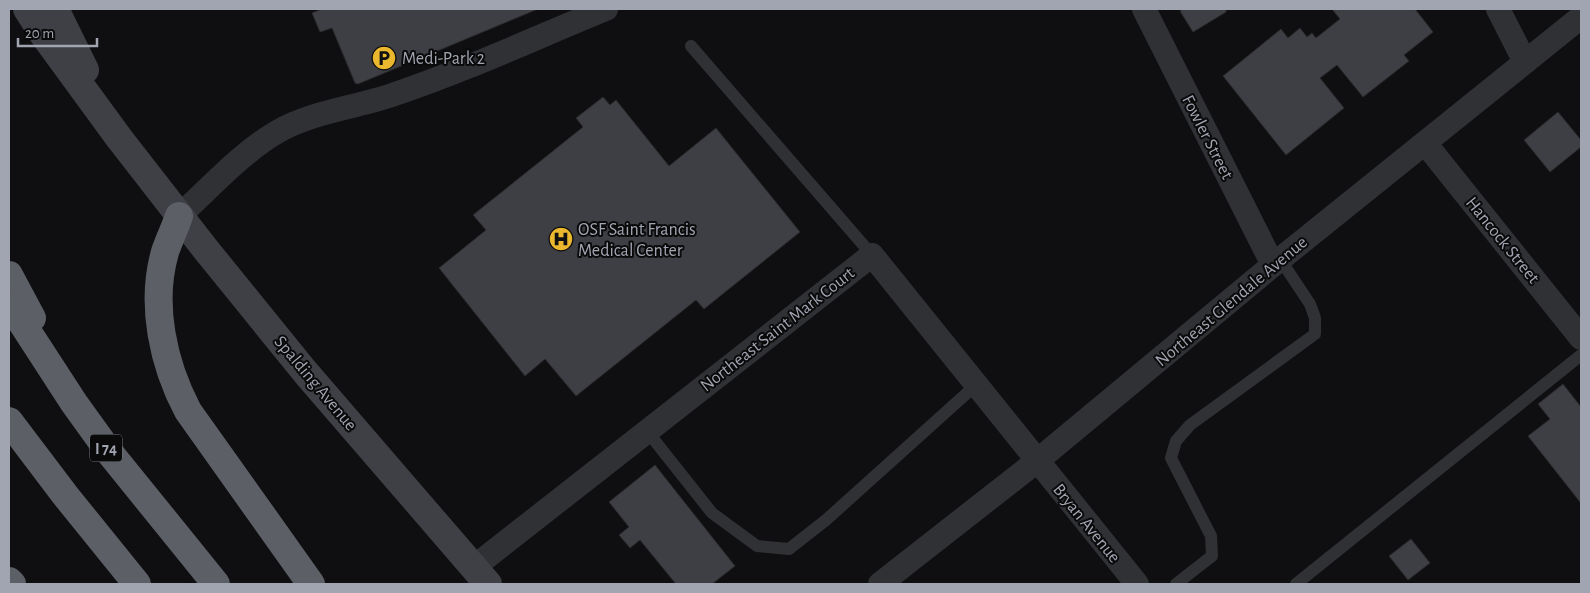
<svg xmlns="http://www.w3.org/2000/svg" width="1590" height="593" font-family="'Alegreya Sans',sans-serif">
  <rect width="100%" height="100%" fill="#0f0f11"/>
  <g fill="#3e3f44" stroke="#2a292c">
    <path d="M322,9H538L358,84L355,83L332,28L320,32L312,13Z"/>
    <path d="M1183,9H1226V12L1193,32L1180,11Z"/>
    <path d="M1332,9H1415L1433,32L1404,55L1409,61L1363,97L1337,65L1320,78L1344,108L1286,155L1223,76L1281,29L1288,38L1300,28L1307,37L1312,33L1316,38L1340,19Z"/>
    <path d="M603,97L610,105L616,100L669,166L716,128L800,232L704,309L696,300L576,396L545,359L525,376L439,268L486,230L473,215L583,127L576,118Z"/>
    <path d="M1558,112L1581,140V147L1550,172L1524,140Z"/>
    <path d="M1563,384L1581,407V501L1580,502L1528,436L1550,419L1538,404Z"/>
    <path d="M655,465L735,566L712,584H676L640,540L630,548L619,535L629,527L609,502Z"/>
    <path d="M1411,539L1430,563L1408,580L1389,556Z"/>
  </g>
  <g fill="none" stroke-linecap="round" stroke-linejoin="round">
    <g stroke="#303135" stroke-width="12">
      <path d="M691,46L872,255"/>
      <path d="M647,431L712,513L757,546L789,549L826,520L976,385"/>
      <path d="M1176,584L1212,556L1211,536L1171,458L1176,441L1190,425L1315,334V318L1310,304L1280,259"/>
      <path d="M1296,584L1581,355"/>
    </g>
    <g stroke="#303135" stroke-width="24">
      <path d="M1144,9L1273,265"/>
      <path d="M1498,9L1525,62"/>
      <path d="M1425,143L1581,338"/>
      <path d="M179,216C210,188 241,153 277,132C311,112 354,108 392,95C464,71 535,38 606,9"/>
      <path d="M474,567L872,255L1137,584"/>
      <path d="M880,584L1037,461L1273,265L1581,17"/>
    </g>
    <g stroke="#3f4045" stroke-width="28">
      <path d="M27,9L43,34L119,138L207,251L306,373L488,584"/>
      <path d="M55,9L85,70"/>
    </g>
    <g stroke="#5d5f66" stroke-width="28">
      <path d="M179,216C175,228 169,240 165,252C150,304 163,364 188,411L311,584"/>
      <path d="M9,275L32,318"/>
      <path d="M9,303L74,403L110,453L216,584"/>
      <path d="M9,421L65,495L137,584"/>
      <path d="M9,581L12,584"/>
    </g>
  </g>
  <defs>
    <g id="parking-disc" transform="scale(1.25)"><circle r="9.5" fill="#eab72e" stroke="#0a0a0b"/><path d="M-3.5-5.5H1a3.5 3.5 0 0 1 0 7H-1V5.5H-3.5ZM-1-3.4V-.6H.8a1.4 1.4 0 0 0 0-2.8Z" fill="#111"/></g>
    <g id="hospital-disc" transform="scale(1.25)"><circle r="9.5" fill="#eab72e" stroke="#0a0a0b"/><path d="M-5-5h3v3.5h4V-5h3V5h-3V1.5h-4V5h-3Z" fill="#111"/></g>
  </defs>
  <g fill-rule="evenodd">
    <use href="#parking-disc" x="384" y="58"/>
    <use href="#hospital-disc" x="561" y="239"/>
  </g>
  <g text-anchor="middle" stroke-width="4" stroke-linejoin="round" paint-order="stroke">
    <rect fill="#0a0a0b" stroke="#74767f" stroke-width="1" x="90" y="434.5" width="32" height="27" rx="4"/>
    <g font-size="16" font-weight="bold" fill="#a1a5b1">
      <text x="106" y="454">I 74</text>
    </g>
    <g font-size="18" fill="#a1a5b1" stroke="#0a0a0b" text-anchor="start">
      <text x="402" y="64">Medi-Park 2</text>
      <text x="578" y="235">OSF Saint Francis<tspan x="578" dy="21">Medical Center</tspan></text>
    </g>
    <g font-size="18" fill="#a1a5b1" stroke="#0a0a0b">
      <text transform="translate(1208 137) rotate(63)" y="6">Fowler Street</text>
      <text transform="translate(1503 240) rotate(51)" y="6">Hancock Street</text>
      <text transform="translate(1231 301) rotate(-40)" y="6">Northeast Glendale Avenue</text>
      <text transform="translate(777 329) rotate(-38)" y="6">Northeast Saint Mark Court</text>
      <text transform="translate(316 383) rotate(50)" y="6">Spalding Avenue</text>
      <text transform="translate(1087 523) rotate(51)" y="6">Bryan Avenue</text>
    </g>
  </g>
  <rect width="1590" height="593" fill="none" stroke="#a1a5b1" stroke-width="20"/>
  <path d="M18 38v8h79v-8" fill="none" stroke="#a1a5b1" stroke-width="2.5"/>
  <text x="25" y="38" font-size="15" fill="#a1a5b1" stroke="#0a0a0b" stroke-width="4" paint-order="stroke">20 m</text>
</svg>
